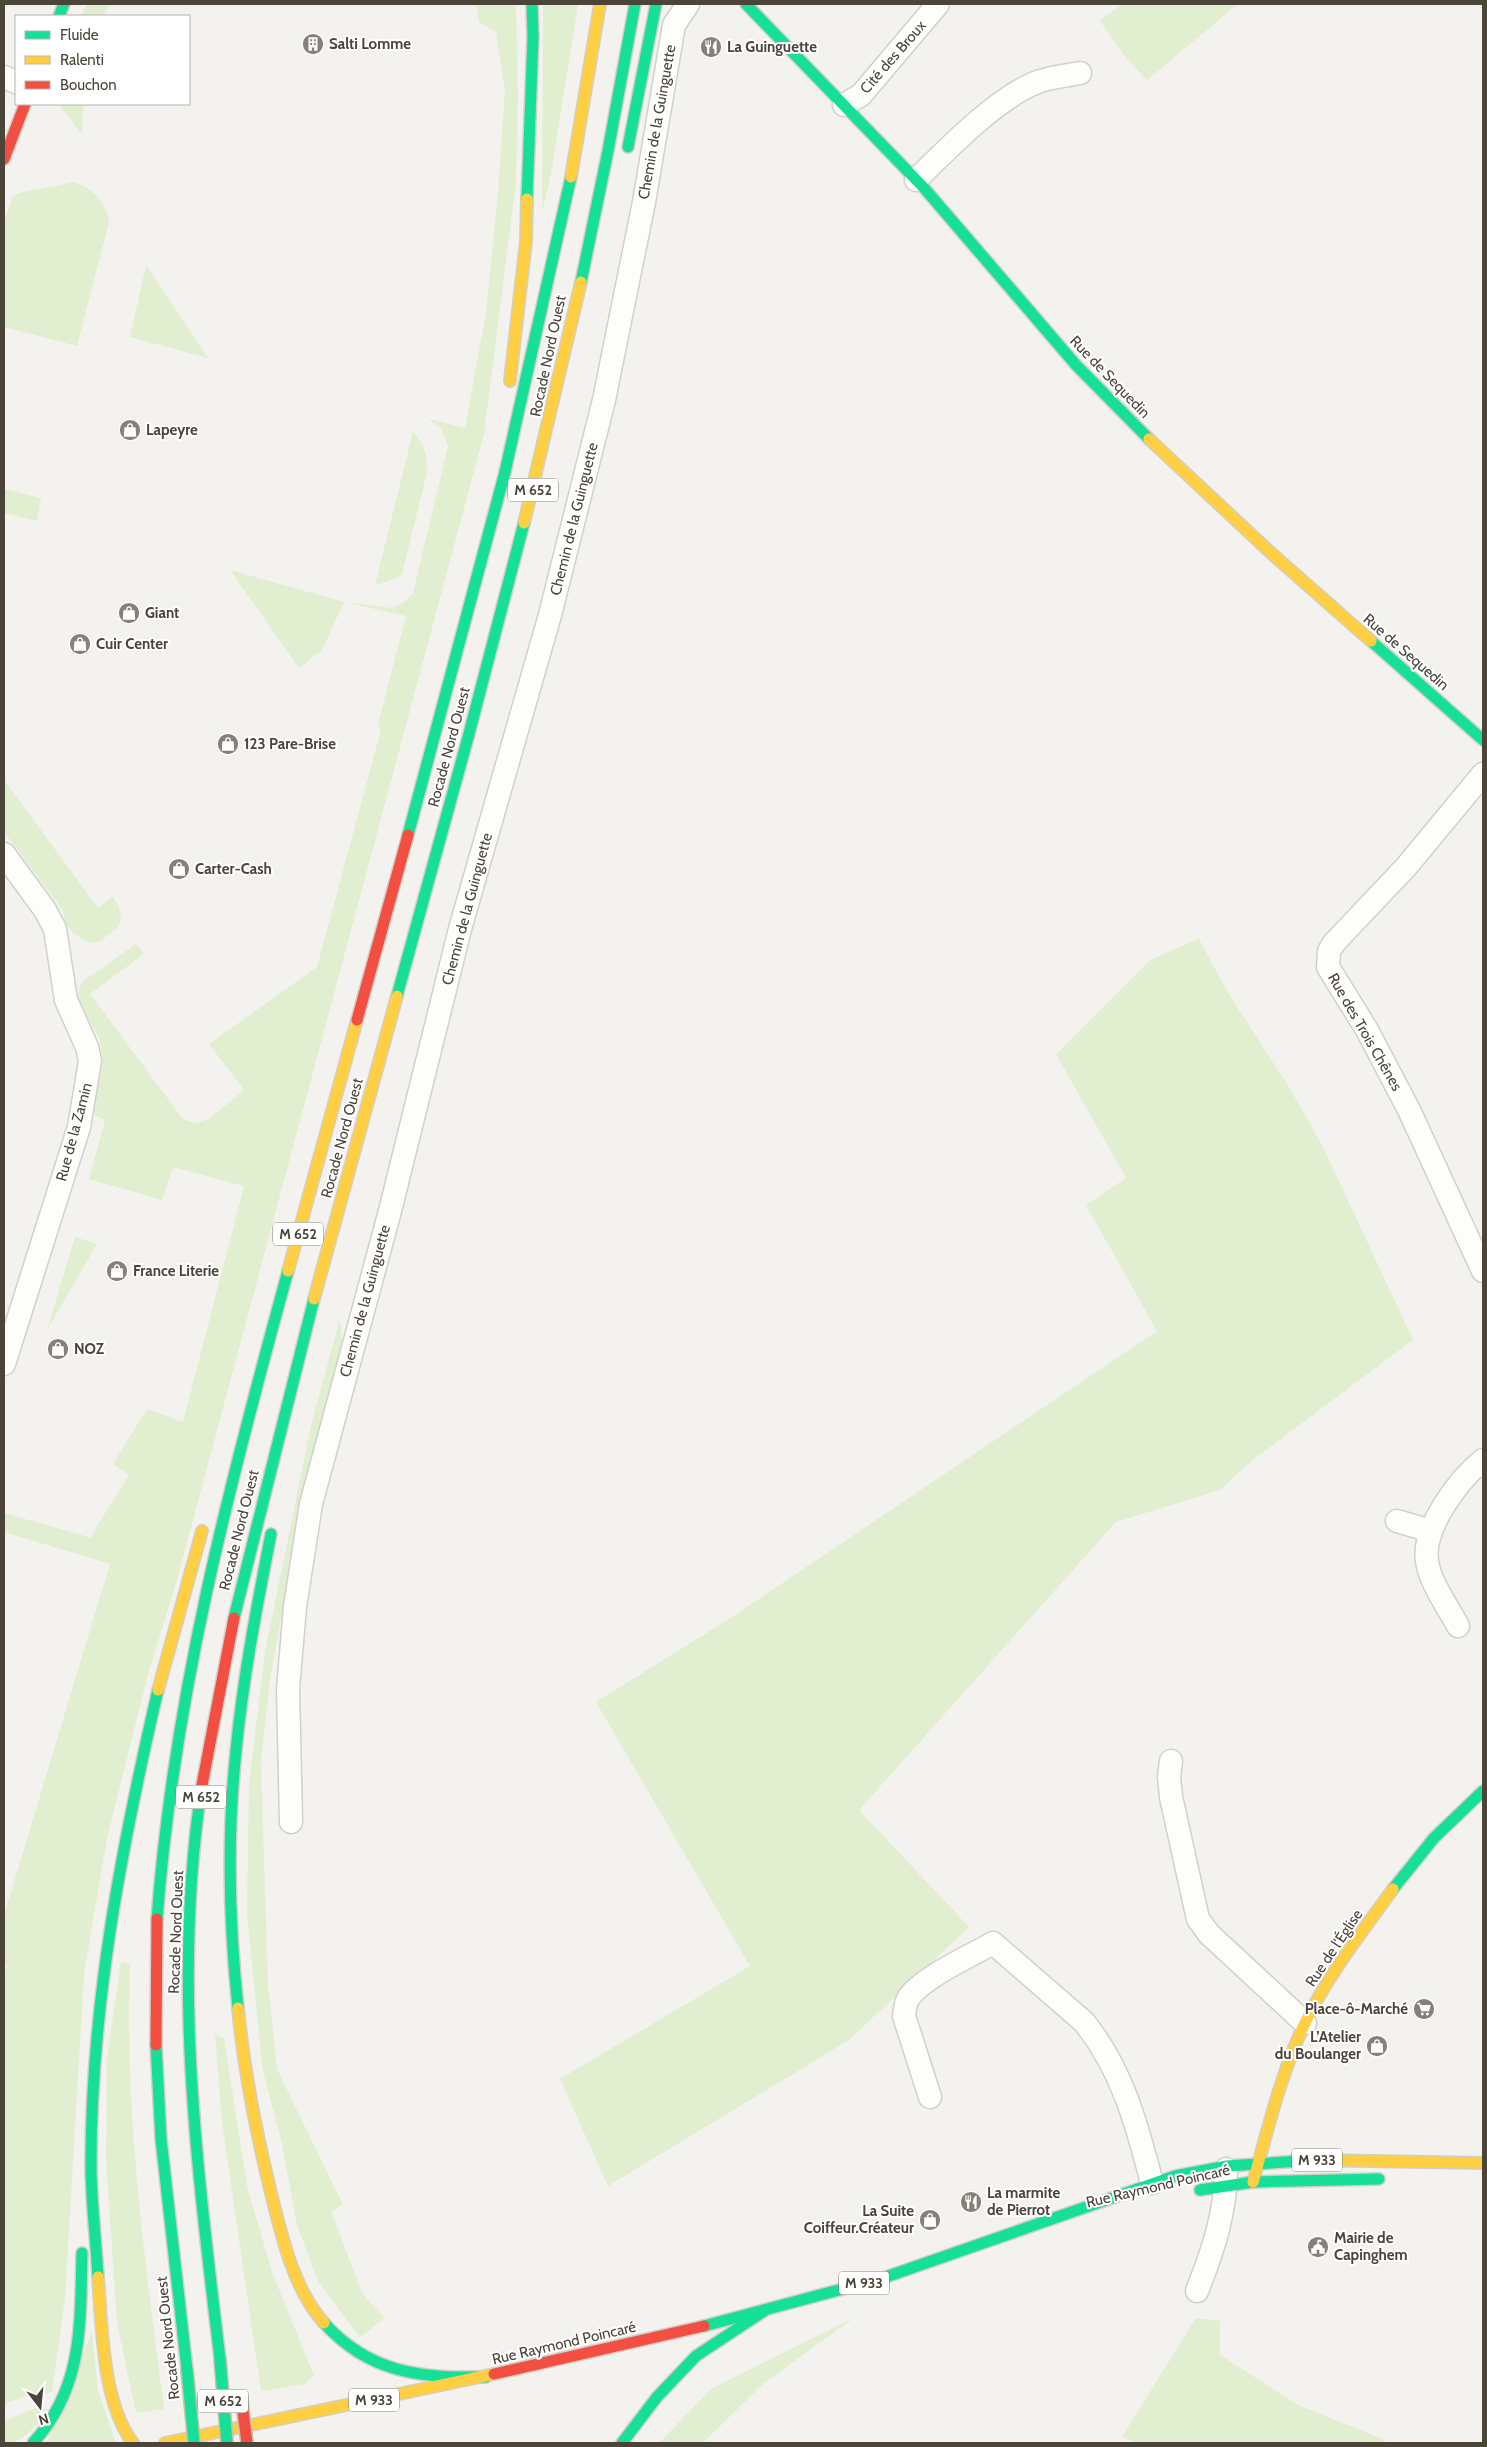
<svg xmlns="http://www.w3.org/2000/svg" width="1487" height="2447" font-family="Cabin,sans-serif">
  <rect width="100%" height="100%" fill="#f4f2ee"/>
  <g fill="#e1eecf">
    <path d="M87,4H110L104,16H81Z"/>
    <path d="M476,4H516L518,99L516,182L484,434L178,1576L148,1674L107,1838L84,1974L65,2298L52,2393H34L4,2404V1975L7,1965L4,1964V1915L110,1564L4,1532V1513L92,1538L94,1531L129,1475L113,1464L147,1409L183,1422L244,1186L173,1167L162,1200L89,1179L105,1120L91,1113L103,1063L100,1040L77,997L82,982L136,944L144,954L90,994L183,1119L195,1123L209,1119L244,1090L209,1044L317,967L381,730L378,724L406,616L344,602L322,650L299,668L230,570L344,602L391,608L403,603L413,593L448,446L442,430L429,419L465,428L486,313L498,193L505,90L496,32L479,22Z"/>
    <path d="M543,4H578L551,174L542,213Z"/>
    <path d="M1122,4H1238L1147,80L1127,59L1100,21Z"/>
    <path d="M60,104H83L82,135L61,107Z"/>
    <path d="M74,182C92,188 107,203 109,222L77,346L4,327V222L13,196L19,193Z"/>
    <path d="M146,265L208,358L130,337Z"/>
    <path d="M413,432C425,444 427,455 427,472L402,574L395,579L375,585Z"/>
    <path d="M4,489L41,498L37,521L4,513Z"/>
    <path d="M4,780L98,908L113,897L119,907L121,920L117,928L99,942L91,943L74,934L66,924L63,910L4,832Z"/>
    <path d="M1199,939L1228,993L1289,1087L1324,1149L1413,1340L1249,1463L1220,1490L1116,1522L859,1810L969,1927L849,2040L608,2186L560,2079L750,1966L596,1702L729,1619L1157,1331L1086,1205L1126,1178L1056,1054L1150,960Z"/>
    <path d="M75,1237L97,1244L47,1330Z"/>
    <path d="M340,1319L343,1349L283,1608L270,1679L261,1762L268,1985L277,2069L343,2205L331,2211L362,2293L384,2318L360,2338L318,2281L297,2225L282,2144L262,2067L247,1914L249,1784L265,1652L312,1421Z"/>
    <path d="M121,1962L130,1963C124,2112 145,2261 164,2409L136,2413L117,2323L106,2160L107,2058Z"/>
    <path d="M215,2035L224,2038L247,2186L272,2272L314,2376L304,2384L261,2391L222,2122Z"/>
    <path d="M855,2317L764,2383L703,2443H659L711,2389Z"/>
    <path d="M1196,2318L1220,2321V2355L1298,2405L1385,2440L1383,2443H1136L1122,2437Z"/>
    <path d="M92,2331L98,2391L116,2443H46Z"/>
    <path d="M36,2408L50,2409C37,2424 25,2443 4,2443V2421Z"/>
  </g>
  <g fill="none" stroke-linecap="round" stroke-linejoin="round">
    <g stroke="#d2d0cb" stroke-width="25">
      <g id="street">
        <path d="M4,77L16,82"/>
        <path d="M844,105L861,95L938,4"/>
        <path d="M916,180C946,150 996,99 1035,83C1048,77 1065,76 1080,73"/>
        <path d="M1483,774L1406,867L1334,943L1329,951L1328,967L1367,1030L1409,1110L1483,1271"/>
        <path d="M4,854L45,910L55,929L66,1000L87,1047L90,1061L79,1127L4,1364"/>
        <path d="M1397,1521L1431,1531"/>
        <path d="M1458,1626C1448,1607 1430,1583 1427,1561C1422,1528 1459,1479 1483,1460"/>
        <path d="M1171,1761L1169,1777L1171,1797L1198,1919L1209,1934L1305,2023"/>
        <path d="M291,1822L288,1689L295,1607L311,1504L390,1211L460,929L550,615L604,400L644,202L674,25L688,4"/>
        <path d="M930,2097L904,2016C905,2009 905,2003 909,1997C925,1976 969,1957 993,1943L1084,2022C1122,2069 1137,2125 1152,2183"/>
        <path d="M1197,2291C1213,2251 1226,2212 1226,2169"/>
      </g>
    </g>
    <g stroke="#d3cfc5" stroke-width="14">
      <g id="fast">
        <path d="M746,4L925,189L1076,365L1149,439"/>
        <path d="M59,16L64,4"/>
        <path d="M628,147L656,4"/>
        <path d="M527,199L533,37L532,4"/>
        <path d="M581,282L608,151L635,4"/>
        <path d="M1371,641L1483,740"/>
        <path d="M408,835L505,472L571,177"/>
        <path d="M397,996L469,734L524,523"/>
        <path d="M234,1618L314,1299"/>
        <path d="M202,1785C172,1979 197,2166 220,2359"/>
        <path d="M1393,1889L1434,1838L1483,1791"/>
        <path d="M157,1919C174,1695 229,1486 288,1271"/>
        <path d="M238,2008C229,1923 227,1836 236,1751C243,1678 257,1606 271,1534"/>
        <path d="M156,2045L161,2139L187,2369"/>
        <path d="M1200,2190L1253,2182L1379,2179"/>
        <path d="M98,2277C96,2239 91,2201 91,2164C91,2004 122,1845 158,1690"/>
        <path d="M324,2323C370,2374 422,2378 486,2377"/>
        <path d="M704,2326L880,2279L1175,2176L1227,2166L1314,2160"/>
        <path d="M33,2443C84,2387 80,2324 82,2253"/>
        <path d="M622,2443L657,2397L696,2356L764,2311"/>
      </g>
    </g>
    <g stroke="#d3cfc5" stroke-width="14">
      <g id="slow">
        <path d="M571,177L600,4"/>
        <path d="M510,381L526,241L527,199"/>
        <path d="M1149,439L1271,553L1371,641"/>
        <path d="M524,523L581,282"/>
        <path d="M288,1271L357,1020"/>
        <path d="M314,1299L397,996"/>
        <path d="M158,1690L202,1531"/>
        <path d="M238,2008C244,2071 256,2132 271,2193C282,2237 293,2288 324,2323"/>
        <path d="M1314,2160L1483,2163"/>
        <path d="M1253,2182C1268,2129 1281,2073 1305,2023C1328,1975 1362,1932 1393,1889"/>
        <path d="M98,2277C102,2327 102,2402 133,2443"/>
        <path d="M165,2443L494,2374"/>
      </g>
    </g>
    <g stroke="#d3cfc5" stroke-width="14">
      <g id="jam">
        <path d="M4,159L25,104"/>
        <path d="M357,1020L408,835"/>
        <path d="M202,1785L234,1618"/>
        <path d="M156,2045L157,1919"/>
        <path d="M494,2374L704,2326"/>
      </g>
    </g>
    <use href="#street" stroke="#fdfdfc" stroke-width="22"/>
    <use href="#fast" stroke="#16e098" stroke-width="11"/>
    <use href="#slow" stroke="#ffcf43" stroke-width="11"/>
    <use href="#jam" stroke="#f24e42" stroke-width="11"/>
    <g stroke="#ccbfa9" stroke-width="14" stroke-linecap="butt">
      <g id="fast-bridge">
        <path d="M220,2359L227,2443"/>
        <path d="M187,2369L194,2443"/>
      </g>
    </g>
    <g stroke="#ccbfa9" stroke-width="14" stroke-linecap="butt">
      <path id="jam-bridge" d="M241,2395L247,2443"/>
    </g>
    <use href="#fast-bridge" stroke="#16e098" stroke-width="11"/>
    <use href="#jam-bridge" stroke="#f24e42" stroke-width="11"/>
  </g>
  <defs>
    <g id="building-disc" transform="scale(1.125)"><circle r="9.5" fill="#868178" stroke="#fff"/><path d="M-4-6H4V6H1V3H-1V6H-4ZM-2.5-4.3h1.7v1.8h-1.7ZM.8-4.3h1.7v1.8H.8ZM-2.5-1h1.7V.8h-1.7ZM.8-1h1.7V.8H.8Z" fill="#fff"/></g>
    <g id="restaurant-disc" transform="scale(1.125)"><circle r="9.5" fill="#868178" stroke="#fff"/><path d="M-5-6h1v4h1v-4h1v4h1v-4h1v5L-1.5 .5V6h-2V.5L-5-1ZM5-6V6H3V1.5H1.5Q1.5-4 5-6Z" fill="#fff"/></g>
    <g id="shop-disc" transform="scale(1.125)"><circle r="9.5" fill="#868178" stroke="#fff"/><path d="M-5-2.5h2.3a2.7 3.5 0 0 1 5.4 0H5L5.5 6h-11ZM-1.5-2.5h3a1.5 2.3 0 0 0-3 0Z" fill="#fff"/></g>
    <g id="supermarket-disc" transform="scale(1.125)"><circle r="9.5" fill="#868178" stroke="#fff"/><path d="M-6-5.5h2.5l.6 2H6L4.5 2H-2.5L-4.4-4H-6ZM-1.5 3.2a1.3 1.3 0 1 0 .1 0ZM3 3.2a1.3 1.3 0 1 0 .1 0Z" fill="#fff"/></g>
    <g id="civic-disc" transform="scale(1.125)"><circle r="9.5" fill="#868178" stroke="#fff"/><path d="M-.6-6.5H3V-4.5H.6V-3L4-1V1h2V6H-6V1h2V-1L-.6-3ZM-1.2 2.5V6h2.4V2.5Z" fill="#fff"/></g>
  </defs>
  <g fill-rule="evenodd">
    <use href="#building-disc" x="313" y="44"/>
    <use href="#restaurant-disc" x="711" y="47"/>
    <use href="#shop-disc" x="130" y="430"/>
    <use href="#shop-disc" x="129" y="613"/>
    <use href="#shop-disc" x="80" y="644"/>
    <use href="#shop-disc" x="228" y="744"/>
    <use href="#shop-disc" x="179" y="869"/>
    <use href="#shop-disc" x="117" y="1271"/>
    <use href="#shop-disc" x="58" y="1349"/>
    <use href="#supermarket-disc" x="1424" y="2009"/>
    <use href="#shop-disc" x="1377" y="2046"/>
    <use href="#restaurant-disc" x="971" y="2202"/>
    <use href="#shop-disc" x="930" y="2220"/>
    <use href="#civic-disc" x="1318" y="2247"/>
  </g>
  <g text-anchor="middle" stroke-width="4" stroke-linejoin="round" paint-order="stroke">
    <g fill="#fff" stroke="#817c74" stroke-width="1">
      <rect x="508" y="478.5" width="50" height="23" rx="4"/>
      <rect x="273" y="1222.5" width="50" height="23" rx="4"/>
      <rect x="176" y="1785.5" width="50" height="23" rx="4"/>
      <rect x="1292" y="2148.5" width="50" height="23" rx="4"/>
      <rect x="839" y="2271.5" width="50" height="23" rx="4"/>
      <rect x="349" y="2388.5" width="50" height="23" rx="4"/>
      <rect x="198" y="2389.5" width="50" height="23" rx="4"/>
    </g>
    <g font-size="14" font-weight="bold" fill="#4b4439">
      <text x="533" y="495">M 652</text>
      <text x="298" y="1239">M 652</text>
      <text x="201" y="1802">M 652</text>
      <text x="1317" y="2165">M 933</text>
      <text x="864" y="2288">M 933</text>
      <text x="374" y="2405">M 933</text>
      <text x="223" y="2406">M 652</text>
    </g>
    <g font-size="15" font-weight="bold" fill="#4b4439" stroke="#fff" text-anchor="start">
      <text x="329" y="49">Salti Lomme</text>
      <text x="727" y="52">La Guinguette</text>
      <text x="146" y="435">Lapeyre</text>
      <text x="145" y="618">Giant</text>
      <text x="96" y="649">Cuir Center</text>
      <text x="244" y="749">123 Pare-Brise</text>
      <text x="195" y="874">Carter-Cash</text>
      <text x="133" y="1276">France Literie</text>
      <text x="74" y="1354">NOZ</text>
      <text x="1408" y="2014" text-anchor="end">Place-ô-Marché</text>
      <text x="1361" y="2042" text-anchor="end">L’Atelier<tspan x="1361" dy="17">du Boulanger</tspan></text>
      <text x="987" y="2198">La marmite<tspan x="987" dy="17">de Pierrot</tspan></text>
      <text x="914" y="2216" text-anchor="end">La Suite<tspan x="914" dy="17">Coiffeur.Créateur</tspan></text>
      <text x="1334" y="2243">Mairie de<tspan x="1334" dy="17">Capinghem</tspan></text>
    </g>
    <g font-size="15" fill="#4b4439" stroke="#fff">
      <text transform="translate(893 57) rotate(-49)" y="5">Cité des Broux</text>
      <text transform="translate(657 122) rotate(-80)" y="5">Chemin de la Guinguette</text>
      <text transform="translate(548 356) rotate(-78)" y="5">Rocade Nord Ouest</text>
      <text transform="translate(1110 377) rotate(46)" y="5">Rue de Sequedin</text>
      <text transform="translate(574 519) rotate(-76)" y="5">Chemin de la Guinguette</text>
      <text transform="translate(1406 652) rotate(41)" y="5">Rue de Sequedin</text>
      <text transform="translate(449 747) rotate(-75)" y="5">Rocade Nord Ouest</text>
      <text transform="translate(467 909) rotate(-75)" y="5">Chemin de la Guinguette</text>
      <text transform="translate(1365 1032) rotate(60)" y="5">Rue des Trois Chênes</text>
      <text transform="translate(74 1132) rotate(-75)" y="5">Rue de la Zamin</text>
      <text transform="translate(342 1138) rotate(-75)" y="5">Rocade Nord Ouest</text>
      <text transform="translate(365 1301) rotate(-75)" y="5">Chemin de la Guinguette</text>
      <text transform="translate(239 1530) rotate(-76)" y="5">Rocade Nord Ouest</text>
      <text transform="translate(176 1932) rotate(-88)" y="5">Rocade Nord Ouest</text>
      <text transform="translate(1334 1948) rotate(-56)" y="5">Rue de l'Église</text>
      <text transform="translate(1158 2186) rotate(-13)" y="5">Rue Raymond Poincaré</text>
      <text transform="translate(168 2338) rotate(-96)" y="5">Rocade Nord Ouest</text>
      <text transform="translate(564 2343) rotate(-13)" y="5">Rue Raymond Poincaré</text>
    </g>
  </g>
  <rect width="1487" height="2447" fill="none" stroke="#4b4439" stroke-width="10"/>
  <rect x="15" y="15" width="175" height="90" fill="#ffffff" stroke="#b7b4b0"/>
  <rect x="25" y="31" width="25" height="8" fill="#16e098" stroke="#b7b4b0"/>
  <text x="60" y="40" font-size="15" fill="#4b4439">Fluide</text>
  <rect x="25" y="56" width="25" height="8" fill="#ffcf43" stroke="#b7b4b0"/>
  <text x="60" y="65" font-size="15" fill="#4b4439">Ralenti</text>
  <rect x="25" y="81" width="25" height="8" fill="#f24e42" stroke="#b7b4b0"/>
  <text x="60" y="90" font-size="15" fill="#4b4439">Bouchon</text>
  <g transform="translate(40 2407) rotate(164)" stroke="#ffffff" stroke-width="4" paint-order="stroke">
  <path d="M0-4L9 19L0 12L-9 19Z" fill="#4b4439"/>
  <text y="-8" font-size="14" font-weight="bold" text-anchor="middle" fill="#4b4439">N</text>
  </g>
</svg>
